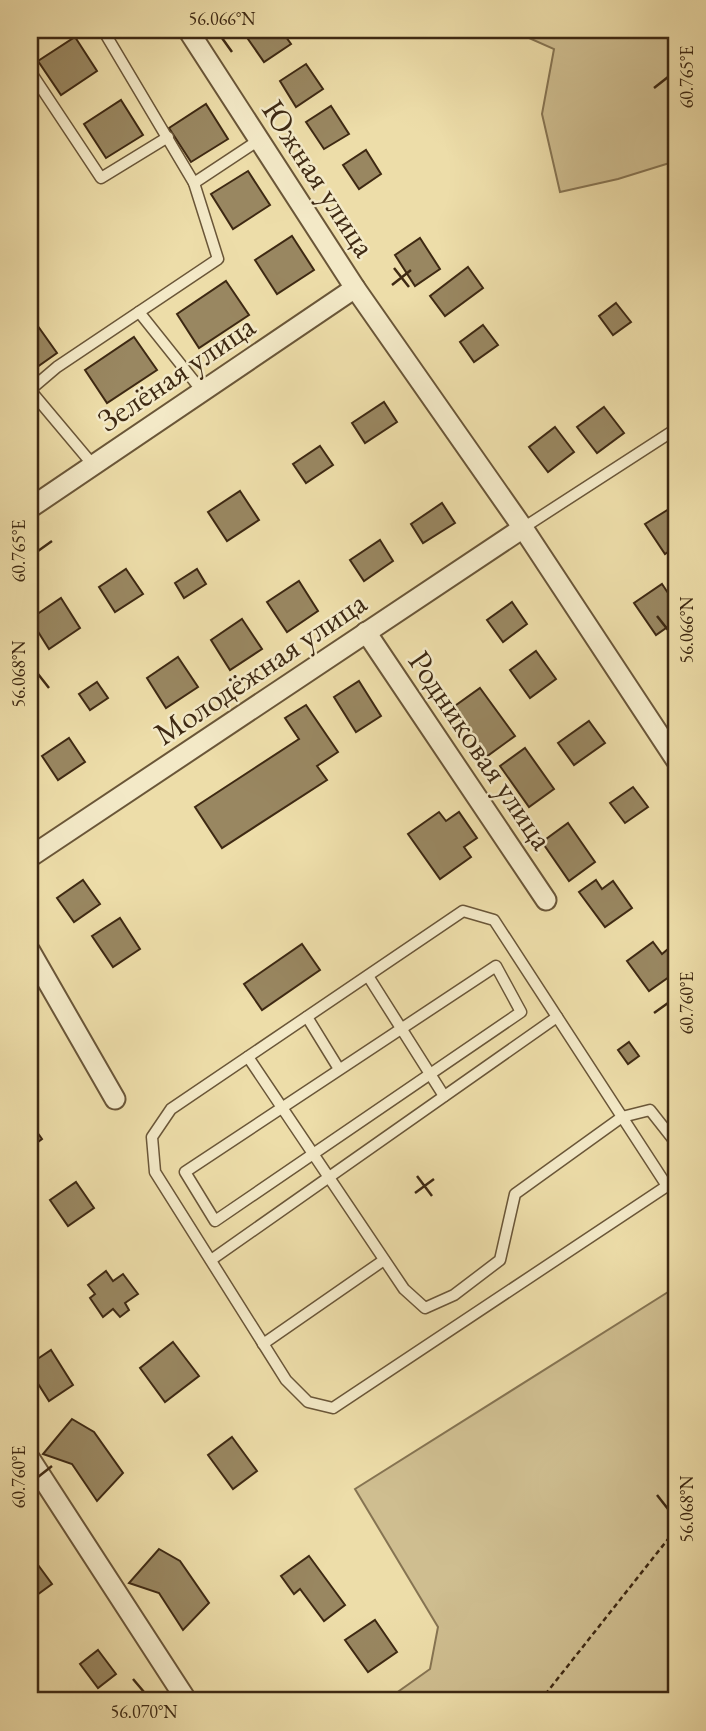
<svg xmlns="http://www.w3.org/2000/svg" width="706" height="1731" font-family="'EB Garamond',serif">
  <rect width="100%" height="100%" fill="#eddda9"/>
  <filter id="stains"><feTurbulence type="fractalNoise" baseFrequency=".00286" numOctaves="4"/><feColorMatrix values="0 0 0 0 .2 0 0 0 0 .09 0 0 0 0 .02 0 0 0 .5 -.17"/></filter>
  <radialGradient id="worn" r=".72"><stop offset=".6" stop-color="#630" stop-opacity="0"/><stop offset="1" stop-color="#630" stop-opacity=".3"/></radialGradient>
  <g fill="#cfbe90" stroke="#867452" stroke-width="2">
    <path d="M511,30H676V161L618,179L560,192L542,114L554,49Z"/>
    <path d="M676,1287V1701H385L430,1669L438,1627L355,1489Z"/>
  </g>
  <g fill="#998761" stroke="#3e2913" stroke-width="2">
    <path d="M262,30H281L291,44L264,62L248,39Z"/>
    <path d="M75,37L97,71L61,95L38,61Z"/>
    <path d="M306,64L323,89L296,107L280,81Z"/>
    <path d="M121,100L143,135L106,158L84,124Z"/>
    <path d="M206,104L228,139L191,162L169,128Z"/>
    <path d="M331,106L349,134L324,149L306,122Z"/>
    <path d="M366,150L381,174L359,189L343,165Z"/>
    <path d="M248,171L270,205L233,229L211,194Z"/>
    <path d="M292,236L314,270L277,294L255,260Z"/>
    <path d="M420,238L440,269L415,286L395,255Z"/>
    <path d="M468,267L483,288L445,316L430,296Z"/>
    <path d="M226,281L249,315L199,348L177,314Z"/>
    <path d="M616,303L631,322L613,335L599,316Z"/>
    <path d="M30,315L57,353L30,372Z"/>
    <path d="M483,325L498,345L474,362L460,342Z"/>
    <path d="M134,337L157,370L107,403L85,370Z"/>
    <path d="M384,402L397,422L365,443L352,423Z"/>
    <path d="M604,407L624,433L597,453L577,427Z"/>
    <path d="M555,427L574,452L548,472L529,447Z"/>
    <path d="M320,446L333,465L306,483L293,464Z"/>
    <path d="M240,491L259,520L227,541L208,512Z"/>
    <path d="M442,503L455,523L423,543L411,524Z"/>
    <path d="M669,509L676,520V546L665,554L645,524Z"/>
    <path d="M380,540L393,561L364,581L350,560Z"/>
    <path d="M126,569L143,594L115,612L99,587Z"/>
    <path d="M197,569L206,584L184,598L175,583Z"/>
    <path d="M299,581L318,611L287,632L267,602Z"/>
    <path d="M662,584L676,605V621L656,635L634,603Z"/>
    <path d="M61,598L80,628L49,649L30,619Z"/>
    <path d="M512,602L527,624L503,642L487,620Z"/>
    <path d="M242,619L262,649L230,670L211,640Z"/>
    <path d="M536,651L556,679L530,698L510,670Z"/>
    <path d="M178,657L198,687L166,708L147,678Z"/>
    <path d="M359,681L381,716L356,732L334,697Z"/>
    <path d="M97,682L108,698L90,710L79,694Z"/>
    <path d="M480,688L515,736L486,757L452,708Z"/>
    <path d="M306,705L338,752L317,766L327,780L222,848L195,807L299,739L285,718Z"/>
    <path d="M589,721L605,743L574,765L558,743Z"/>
    <path d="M69,738L85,762L58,780L42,756Z"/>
    <path d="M525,748L554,789L529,807L500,766Z"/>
    <path d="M633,787L648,807L625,823L610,803Z"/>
    <path d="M439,812L446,821L459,812L477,838L464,847L471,857L440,879L408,834Z"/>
    <path d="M568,823L595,862L569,881L542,842Z"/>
    <path d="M83,880L100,904L74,922L57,898Z"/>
    <path d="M596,880L602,889L613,881L632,908L605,927L579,892Z"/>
    <path d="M120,918L140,949L113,967L92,936Z"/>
    <path d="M653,942L662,954L668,949L676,961V972L649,991L627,961Z"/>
    <path d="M302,944L320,970L262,1010L244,984Z"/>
    <path d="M629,1042L639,1056L628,1064L618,1050Z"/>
    <path d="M30,1122L42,1139L30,1148Z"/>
    <path d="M76,1182L94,1208L68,1226L50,1200Z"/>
    <path d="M106,1271L113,1281L123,1274L138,1294L125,1303L129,1310L120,1317L113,1309L103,1317L90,1298L95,1294L88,1285Z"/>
    <path d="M173,1342L199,1376L165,1402L140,1368Z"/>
    <path d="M51,1350L73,1385L49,1401L30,1371V1364Z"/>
    <path d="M72,1419L94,1432L123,1473L97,1501L72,1464L43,1454Z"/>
    <path d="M232,1437L257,1471L233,1489L208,1455Z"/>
    <path d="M159,1549L180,1561L209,1603L183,1630L159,1593L129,1583Z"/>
    <path d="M30,1554L52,1584L30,1600Z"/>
    <path d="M309,1556L345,1605L324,1621L300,1589L294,1594L281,1576Z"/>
    <path d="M375,1620L397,1652L368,1672L345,1640Z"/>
    <path d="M98,1650L116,1674L98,1688L80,1664Z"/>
  </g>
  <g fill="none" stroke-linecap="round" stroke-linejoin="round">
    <g stroke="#6a5638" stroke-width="13">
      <g id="service">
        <path d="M103,30L194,183"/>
        <path d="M30,71L101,178L168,137"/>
        <path d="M139,312L202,391"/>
        <path d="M30,390L57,367L218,259L194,183L259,140"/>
        <path d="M30,390L93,465"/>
        <path d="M523,528L676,429"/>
        <path d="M496,966L521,1012L215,1221L185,1172Z"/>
        <path d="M368,976L444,1096"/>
        <path d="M676,1014V1015"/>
        <path d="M307,1017L339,1069"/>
        <path d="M248,1057L404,1289L425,1308L454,1295L500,1260L515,1194L622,1117L650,1110L676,1143"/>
        <path d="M667,1186L494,920L463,911L171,1109L152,1137L155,1172L286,1380L308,1402L333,1408L676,1180"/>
        <path d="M211,1260L557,1017"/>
        <path d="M263,1344L384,1260"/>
      </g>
    </g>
    <g stroke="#6a5638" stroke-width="23">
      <g id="minor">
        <path d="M188,30L355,288L523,528L676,760"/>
        <path d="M30,508L355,288"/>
        <path d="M366,632L546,900"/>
        <path d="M30,857L523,528"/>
        <path d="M30,951L115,1099"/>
        <path d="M30,1459L187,1701"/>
      </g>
    </g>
    <path stroke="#3e2913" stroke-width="2.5" stroke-dasharray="5 3.5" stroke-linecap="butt" d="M540,1701L676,1529"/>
    <use href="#service" stroke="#f3e9c7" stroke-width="10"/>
    <use href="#minor" stroke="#f3e9c7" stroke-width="19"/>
  </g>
  <path fill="none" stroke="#3e2913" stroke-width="2.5" d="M222,38L232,52M654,88L668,77M394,268L409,287M392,285L411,270M38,551L52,541M657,616L668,630M38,674L49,688M654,1013L668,1003M417,1176L432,1196M415,1193L434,1179M38,1477L52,1466M657,1495L668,1509M133,1679L144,1692"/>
  <g text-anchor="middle" stroke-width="5" stroke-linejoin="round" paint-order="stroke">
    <g font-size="32" fill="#3e2913" stroke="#f3e9c7">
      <text transform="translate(319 178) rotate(57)" y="11">Южная улица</text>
      <text transform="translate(176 373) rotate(-34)" y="11">Зелёная улица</text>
      <text transform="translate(260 668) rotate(-34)" y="11">Молодёжная улица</text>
      <text transform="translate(481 750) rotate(56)" y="11">Родниковая улица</text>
    </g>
  </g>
  <rect width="706" height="1731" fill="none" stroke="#eddda9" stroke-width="77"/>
  <rect x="38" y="38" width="630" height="1654" fill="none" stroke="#3e2913" stroke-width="2.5"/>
  <g font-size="18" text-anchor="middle" fill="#3e2913">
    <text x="222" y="25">56.066°N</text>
    <text transform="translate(687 77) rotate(-90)" y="6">60.765°E</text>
    <text transform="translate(19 551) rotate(-90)" y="6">60.765°E</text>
    <text transform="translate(687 630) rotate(-90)" y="6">56.066°N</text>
    <text transform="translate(19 674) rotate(-90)" y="6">56.068°N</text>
    <text transform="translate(687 1003) rotate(-90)" y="6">60.760°E</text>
    <text transform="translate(19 1477) rotate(-90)" y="6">60.760°E</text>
    <text transform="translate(687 1509) rotate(-90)" y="6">56.068°N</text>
    <text x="144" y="1718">56.070°N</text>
  </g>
  <rect width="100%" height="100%" filter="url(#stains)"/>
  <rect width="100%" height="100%" fill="url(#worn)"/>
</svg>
